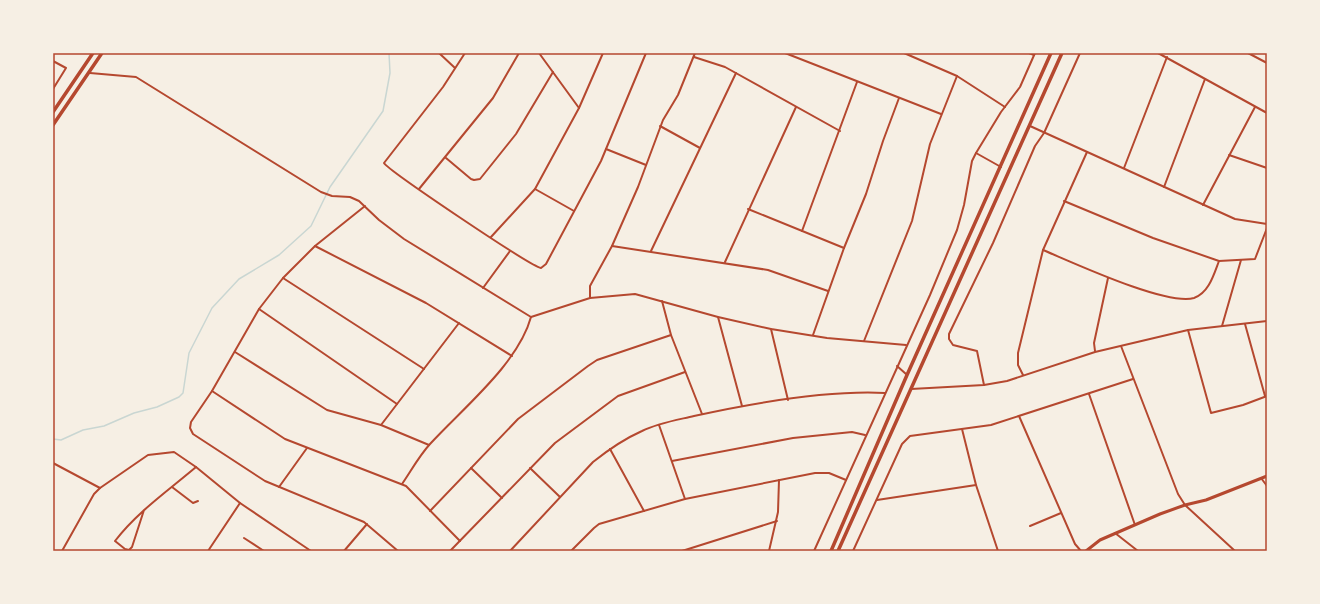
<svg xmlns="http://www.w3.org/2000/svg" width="1320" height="604" font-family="'DM Sans',sans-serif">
  <rect width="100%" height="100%" fill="#f6efe4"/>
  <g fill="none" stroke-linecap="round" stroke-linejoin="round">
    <path stroke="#c9d6d2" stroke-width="1.5" d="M53,439L61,440L83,430L104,426L134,413L157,407L179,397L183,393L189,353L212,308L239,279L279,255L311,226L330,187L383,111L390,73L389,53"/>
    <g stroke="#b5482f" stroke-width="2">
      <path d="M439,53L455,68"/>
      <path d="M465,53L443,87L384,163C389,171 530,266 541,268L546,264L601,161L646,53"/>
      <path d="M539,53L579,108"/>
      <path d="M785,53L941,114"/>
      <path d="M904,53L957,76L1005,107"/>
      <path d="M1029,53L1034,55"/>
      <path d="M1158,53L1267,113"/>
      <path d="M1248,53L1267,63"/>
      <path d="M694,57L725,67L840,131"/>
      <path d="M53,61L66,68L53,89"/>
      <path d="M90,73L136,77L321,192L332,196L350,197L359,201L379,220L404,239L531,317"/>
      <path d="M660,126L700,148"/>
      <path d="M1030,126L1235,219L1267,224"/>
      <path d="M606,149L646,165"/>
      <path d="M976,153L1001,167"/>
      <path d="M1229,155L1267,168"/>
      <path d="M446,158L471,179L474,180L480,179L516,134L553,72"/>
      <path d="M1124,168L1167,57"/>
      <path d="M1164,187L1205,79"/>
      <path d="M419,189L493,98L519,53"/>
      <path d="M535,189L574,211"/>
      <path d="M1064,201L1153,238L1219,261L1255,259L1267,228"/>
      <path d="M1203,205L1255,107"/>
      <path d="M365,206L315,246L283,278L259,309L212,391L191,422L190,428L193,434L265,481L364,522L398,551"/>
      <path d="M748,209L844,248"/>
      <path d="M802,231L857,82"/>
      <path d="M491,237L535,189L579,108L603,53"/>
      <path d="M315,246L426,303L512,356"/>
      <path d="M612,246L768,270L828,291"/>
      <path d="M1043,250C1072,262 1166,306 1194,298C1209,293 1214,274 1219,261"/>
      <path d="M651,251L736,73"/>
      <path d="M725,262L796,107"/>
      <path d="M283,278L424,369"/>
      <path d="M483,288L510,251"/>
      <path d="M590,298V286L612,246L638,187L663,120L678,95L695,53"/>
      <path d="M662,301L671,335L702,414"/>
      <path d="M259,309L397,404"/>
      <path d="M531,317L590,298L635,294L718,317L771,329L827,338L906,345"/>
      <path d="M718,317L742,406"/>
      <path d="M1245,324L1265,396"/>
      <path d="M1222,326L1241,260"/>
      <path d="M771,329L788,400"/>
      <path d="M1188,330L1211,413L1243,405L1267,396"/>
      <path d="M813,335L844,248L866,194L883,141L899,98"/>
      <path d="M864,341L912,221L930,144L957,76"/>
      <path d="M1121,346L1178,494L1185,505L1235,551"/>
      <path d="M1095,351L1094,343L1108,278"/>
      <path d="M235,352L327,410L381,425L429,445"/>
      <path d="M897,366L906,374"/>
      <path d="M1023,375L1018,365V353L1043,250L1087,152"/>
      <path d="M984,385L977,351L953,345L949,339V334L993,243L1035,146L1044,133L1080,53"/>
      <path d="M911,389L984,385L1007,381L1095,352L1188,330L1267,321"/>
      <path d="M212,391L285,439L406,486L460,541"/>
      <path d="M1089,394L1135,525"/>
      <path d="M1019,416L1075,544L1081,551"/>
      <path d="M381,425L459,323"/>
      <path d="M659,425L685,499"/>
      <path d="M962,429L976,485L998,551"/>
      <path d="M610,449L644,511"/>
      <path d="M672,461L793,438L852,432L865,435"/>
      <path d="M53,463L100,488"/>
      <path d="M471,468L502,498"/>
      <path d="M530,468L560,497"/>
      <path d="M1261,478L1267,486"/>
      <path d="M402,484C411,471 419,456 430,444C463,408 518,364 531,317"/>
      <path d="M172,487L193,503L198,501"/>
      <path d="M279,487L307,448"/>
      <path d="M877,500L976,485"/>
      <path d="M144,510L132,547L129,550L125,549L115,541C137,512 169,490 196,467"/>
      <path d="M430,511L518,419L588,366L597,360L671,335"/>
      <path d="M1030,526L1061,513"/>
      <path d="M1115,533L1138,551"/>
      <path d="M244,538L264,551"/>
      <path d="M62,551L94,494L100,488L148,455L174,452L196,467L240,503L311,551"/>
      <path d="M208,551L240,503"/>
      <path d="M344,551L367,524"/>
      <path d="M450,551L555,443L618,396L685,372"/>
      <path d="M510,551L593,462C608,450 624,439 642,431C658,423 677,420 694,416C753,403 824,390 885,393"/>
      <path d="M571,551L594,528L599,524L685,499L815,473H829L846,480"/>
      <path d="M682,551L777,521"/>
      <path d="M769,551L778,512L779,480"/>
      <path d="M814,551L930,295L957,230L964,205L972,161L976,153L1001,112L1020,87L1035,53"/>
      <path d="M853,551L902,444L910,436L991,425L1133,379"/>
    </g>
    <path stroke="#b5482f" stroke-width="3" d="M1086,551L1100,540L1160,514L1185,505L1206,500L1267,476"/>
    <g stroke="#b5482f" stroke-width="3.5">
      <path d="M53,112L93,53"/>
      <path d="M53,125L102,53"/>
      <path d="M831,551L907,375L1051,53"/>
      <path d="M838,551L1062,53"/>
    </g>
  </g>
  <rect width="1320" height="604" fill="none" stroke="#f6efe4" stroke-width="108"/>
  <rect x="54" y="54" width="1212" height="496" fill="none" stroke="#b5482f" stroke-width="1.5"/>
</svg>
